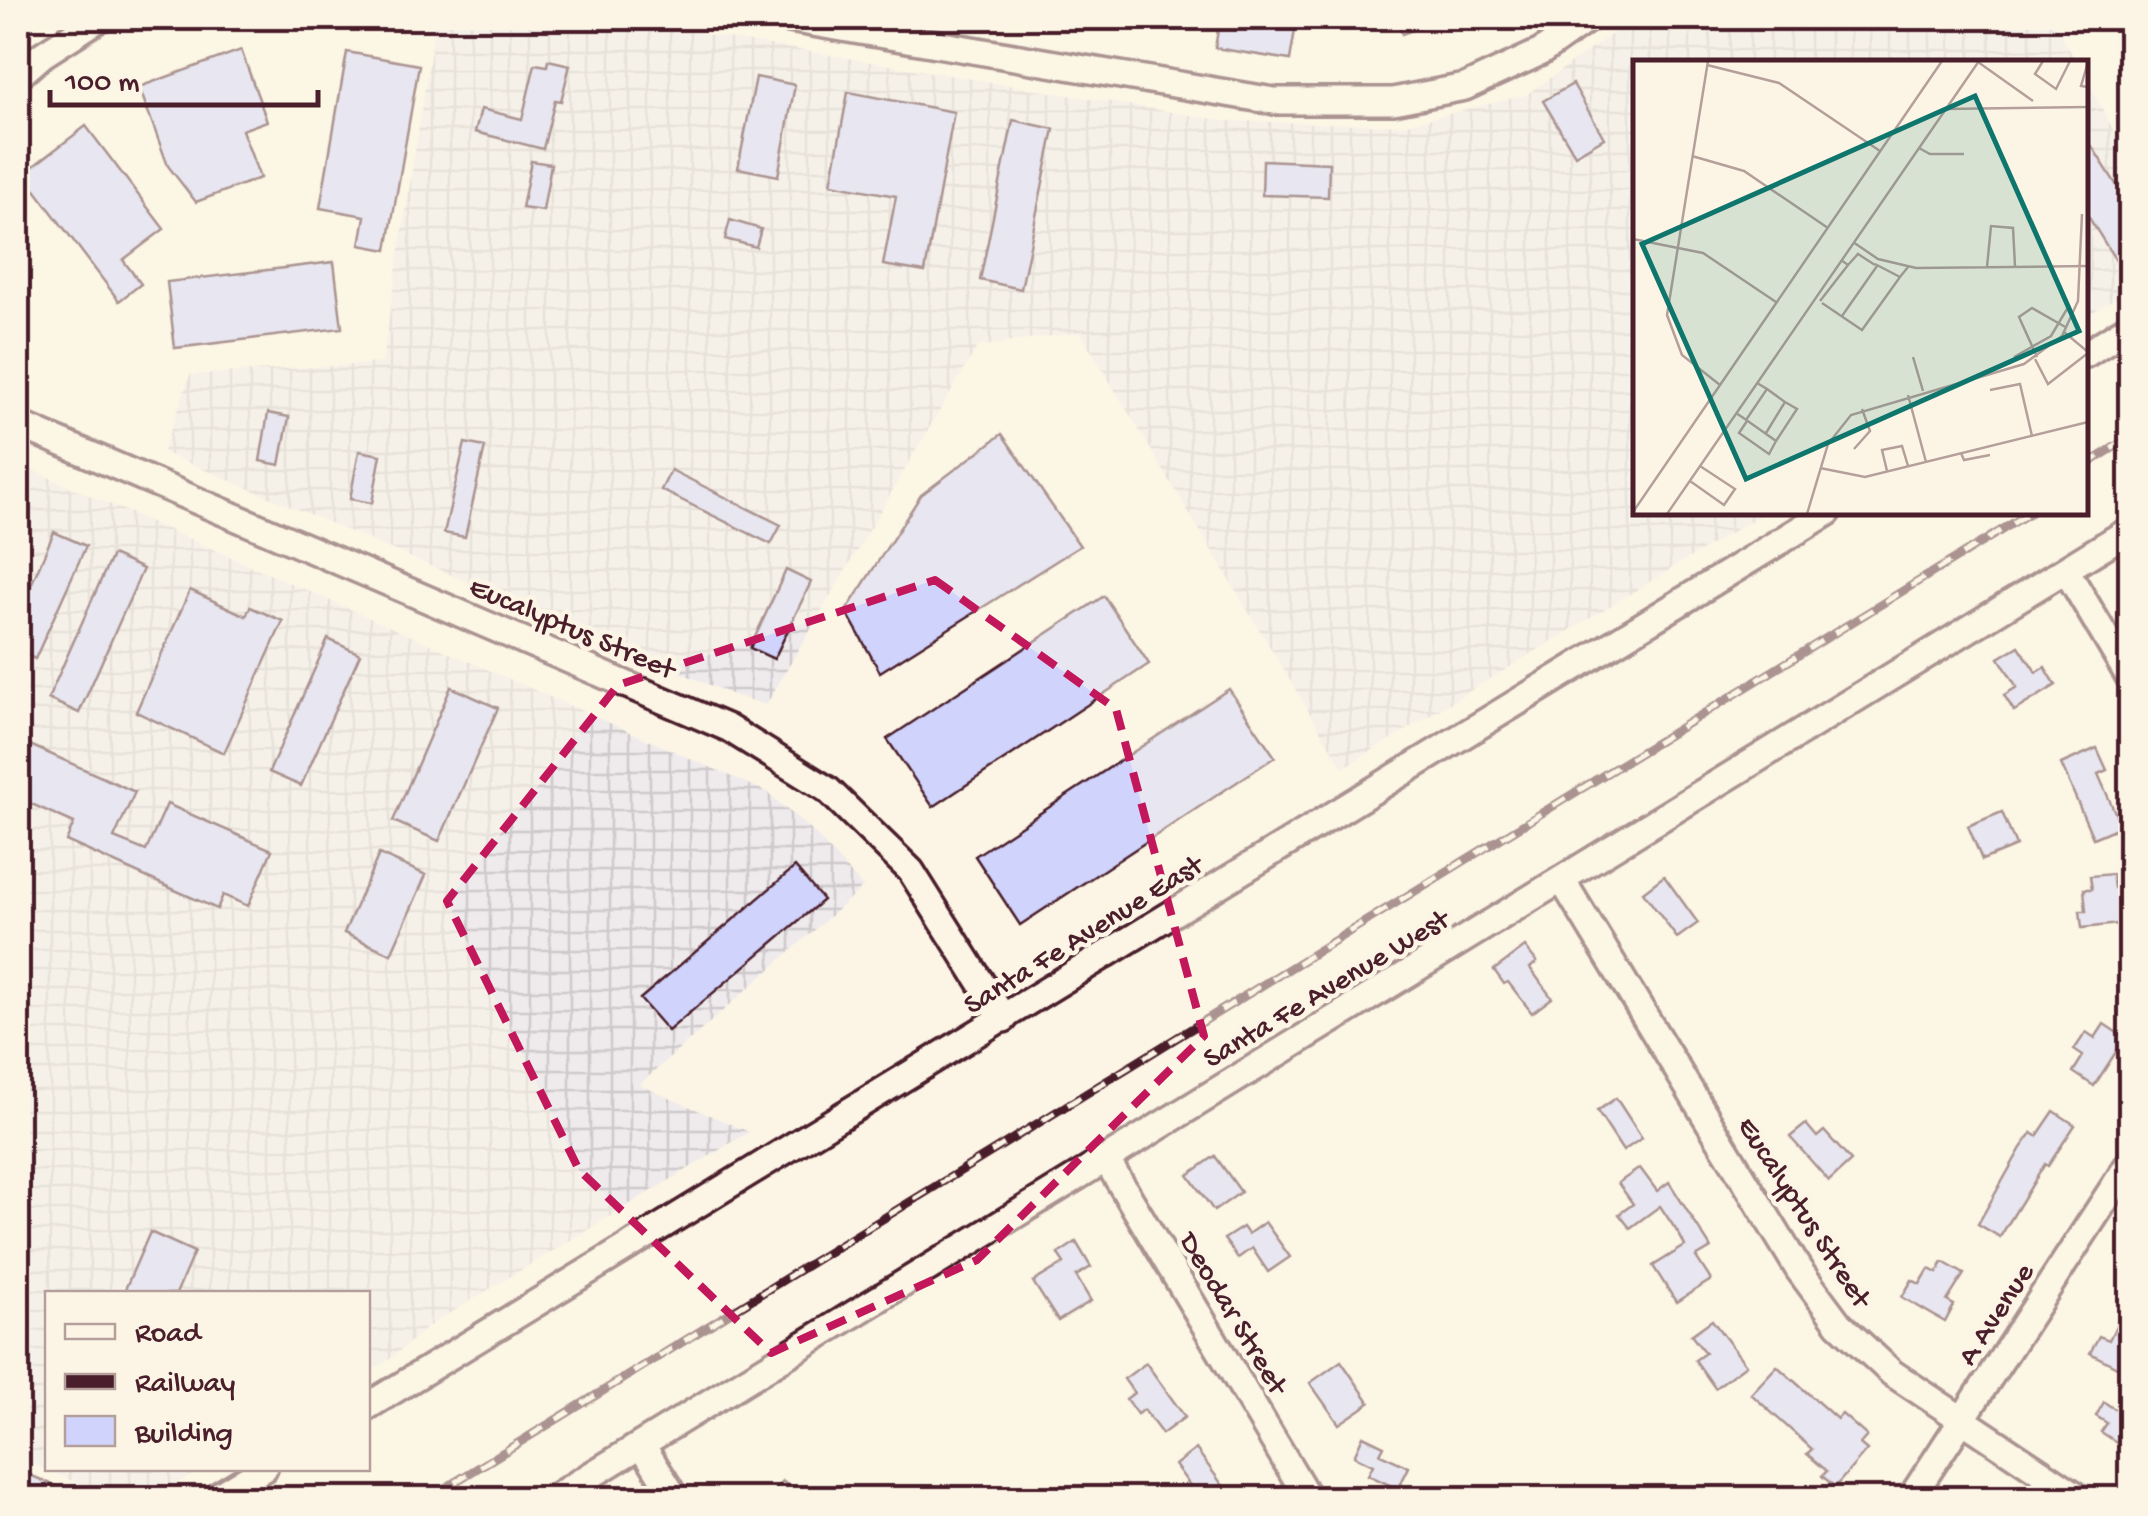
<svg xmlns="http://www.w3.org/2000/svg" width="2148" height="1516" font-family="'Gochi Hand',sans-serif">
  <defs>
    <pattern id="industrial-grid" width="8" height="8" patternUnits="userSpaceOnUse" patternTransform="scale(2.5)"><rect width="8" height="8" fill="#efebec"/><path d="M0 4h8M4 0v8" fill="none" stroke="#cec9cb"/></pattern>
  </defs>
  <rect width="100%" height="100%" fill="#fcf5e5"/>
  <filter id="ink" filterUnits="userSpaceOnUse"><feTurbulence type="fractalNoise" baseFrequency=".01" numOctaves="2"/><feDisplacementMap in="SourceGraphic" scale="20" xChannelSelector="R" yChannelSelector="G"/><feConvolveMatrix kernelMatrix="1 2 1 2 8 2 1 2 1" color-interpolation-filters="sRGB"/></filter>
  <g filter="url(#ink)">
    <g fill="url(#industrial-grid)">
      <path d="M436,18H608L1224,121L1404,125L1526,95L1635,18H2052L2076,62H1636V512L1763,513L1343,768L1080,332L977,347L766,705L733,695L163,452L190,375L382,363Z"/>
      <path d="M2086,79L2130,161V289L2086,316Z"/>
      <path d="M18,464L767,792L813,832L863,887L639,1085L749,1132L427,1327L390,1359L368,1372V1294H48V1468L202,1469L150,1498H100L84,1486L18,1457Z"/>
    </g>
    <g fill="#d0d3fc" stroke="#4a1f2b" stroke-width="2.5">
      <path d="M1220,18H1297L1290,60L1215,48Z"/>
      <path d="M1396,18H1443L1444,19L1402,34Z"/>
      <path d="M241,50L267,121L242,130L260,178L196,202L168,166L139,87Z"/>
      <path d="M347,52L419,65L387,250L360,245L365,216L320,208Z"/>
      <path d="M548,60L570,65L561,101L555,100L543,149L475,132L481,109L522,119L535,64L547,66Z"/>
      <path d="M756,77L795,85L778,176L738,168Z"/>
      <path d="M1573,84L1604,138L1575,155L1543,101Z"/>
      <path d="M848,92L954,112L925,272L883,265L896,196L831,184Z"/>
      <path d="M1013,120L1054,129L1021,289L980,280Z"/>
      <path d="M86,126L164,229L123,260L141,284L119,301L23,174Z"/>
      <path d="M2086,137L2130,206V283L2086,213Z"/>
      <path d="M1263,160L1329,163L1328,197L1262,195Z"/>
      <path d="M531,161L551,164L543,211L522,208Z"/>
      <path d="M730,220L761,229L756,247L725,239Z"/>
      <path d="M334,262L342,328L175,348L167,282Z"/>
      <path d="M268,413L289,417L280,465L260,461Z"/>
      <path d="M1002,434L1080,546L880,672L846,611L921,495Z"/>
      <path d="M465,443L485,447L465,537L444,533Z"/>
      <path d="M359,451L381,455L372,503L350,499Z"/>
      <path d="M671,470L781,525L771,544L661,490Z"/>
      <path d="M54,532L86,546L35,659L18,651V615Z"/>
      <path d="M112,555L143,569L79,713L48,699Z"/>
      <path d="M786,570L811,582L774,659L750,648Z"/>
      <path d="M190,590L246,616L250,607L283,621L224,753L136,712Z"/>
      <path d="M1104,596L1149,664L933,807L887,739Z"/>
      <path d="M328,639L360,654L301,786L269,772Z"/>
      <path d="M2019,646L2036,672L2045,667L2056,685L2014,711L2004,695L2017,687L1999,658Z"/>
      <path d="M451,687L498,708L439,841L393,821Z"/>
      <path d="M1229,689L1275,757L1020,925L975,856Z"/>
      <path d="M30,745L135,792L114,838L146,851L167,804L272,850L248,906L223,895L217,909L66,841L74,823L18,798V772Z"/>
      <path d="M2097,748L2107,770L2098,774L2121,826L2093,838L2061,764Z"/>
      <path d="M2002,812L2016,846L1982,860L1968,826Z"/>
      <path d="M379,854L426,875L391,954L344,933Z"/>
      <path d="M795,867L823,900L668,1031L640,999Z"/>
      <path d="M2112,874L2114,888L2124,887L2128,923L2082,928L2080,911H2086L2084,889H2092L2090,876Z"/>
      <path d="M1664,876L1698,923L1677,938L1643,892Z"/>
      <path d="M1525,947L1537,962L1530,968L1552,998L1532,1013L1508,982L1504,984L1494,970Z"/>
      <path d="M2104,1024L2125,1038L2094,1086L2073,1072L2083,1056L2074,1050L2086,1032L2095,1038Z"/>
      <path d="M1616,1098L1642,1138L1623,1151L1597,1111Z"/>
      <path d="M2054,1111L2075,1125L2048,1166L2045,1164L2000,1237L1978,1224L2021,1148L2032,1133L2037,1136Z"/>
      <path d="M1806,1124L1817,1137L1824,1131L1851,1161L1829,1181L1790,1137Z"/>
      <path d="M1215,1156L1241,1192L1214,1211L1188,1175Z"/>
      <path d="M1640,1168L1657,1191L1669,1182L1711,1248L1696,1257L1711,1280L1676,1302L1653,1266L1685,1246L1680,1236L1660,1206L1630,1228L1619,1214L1633,1204L1618,1183Z"/>
      <path d="M1265,1222L1290,1257L1268,1272L1252,1248L1238,1258L1224,1239L1243,1227L1248,1234Z"/>
      <path d="M150,1232L194,1252L176,1294H123Z"/>
      <path d="M1076,1242L1091,1267L1076,1276L1091,1301L1058,1321L1033,1282L1064,1263L1058,1254Z"/>
      <path d="M1943,1262L1964,1274L1947,1301L1954,1305L1945,1322L1902,1297L1912,1280L1920,1284L1929,1269L1937,1273Z"/>
      <path d="M2130,1297V1345L2119,1368L2090,1353L2099,1336L2109,1340Z"/>
      <path d="M1712,1320L1746,1365L1715,1388L1695,1360L1705,1353L1691,1335Z"/>
      <path d="M1341,1361L1370,1403L1339,1424L1310,1383Z"/>
      <path d="M1146,1363L1185,1417L1162,1434L1144,1410L1137,1414L1126,1399L1134,1393L1124,1379Z"/>
      <path d="M1777,1366L1837,1419L1842,1414L1867,1436L1860,1444L1867,1450L1835,1487L1822,1476L1827,1471L1807,1454L1812,1449L1751,1394Z"/>
      <path d="M2104,1402L2130,1419V1451L2101,1432L2107,1423L2096,1416Z"/>
      <path d="M1363,1436L1384,1446L1380,1454L1409,1467L1398,1489L1368,1475L1373,1465L1354,1456Z"/>
      <path d="M1196,1449L1232,1498H1199L1175,1465Z"/>
      <path d="M18,1470L84,1498H32L18,1492Z"/>
      <path d="M782,1481L805,1498H768Z"/>
    </g>
    <g fill="none" stroke-linecap="round" stroke-linejoin="round">
      <g stroke="#4a1f2b" stroke-width="32">
        <g id="minor">
          <path d="M783,18L1274,101H1393L1465,87L1541,52L1589,18"/>
          <path d="M18,76L42,55L100,18"/>
          <path d="M2086,354L2130,326"/>
          <path d="M18,424L728,728L828,790L911,871L1004,1019"/>
          <path d="M2066,570L2130,678"/>
          <path d="M1562,880L1799,1270L1839,1324L1892,1373L2080,1498"/>
          <path d="M1106,1159L1308,1498"/>
          <path d="M368,1406L1828,512"/>
          <path d="M642,1445L675,1498"/>
          <path d="M215,1498L264,1468"/>
          <path d="M554,1498L2130,530"/>
          <path d="M1911,1498L2130,1162"/>
        </g>
      </g>
      <use href="#minor" stroke="#fcf5e5" stroke-width="25"/>
      <g stroke="#4a1f2b" stroke-width="9">
        <g id="rail">
          <path d="M2086,465L2130,437"/>
          <path d="M429,1498L2031,512"/>
        </g>
      </g>
      <use href="#rail" stroke="#fcf5e5" stroke-width="5" stroke-dasharray="15" stroke-linecap="butt"/>
    </g>
  </g>
  <path d="M0 0H2148V1516H0ZM935,580L1116,709L1204,1036L977,1260L771,1353L579,1170L447,901L618,685Z" fill="#fcf5e5" fill-opacity=".55" fill-rule="evenodd"/>
  <path fill="none" stroke="#c2185b" stroke-width="8" stroke-dasharray="20 12" stroke-linejoin="round" d="M935,580L1116,709L1204,1036L977,1260L771,1353L579,1170L447,901L618,685Z"/>
  <g text-anchor="middle" stroke-width="9" stroke-linejoin="round" paint-order="stroke">
    <g font-size="30" fill="#4a1f2b" stroke="#fcf5e5">
      <text transform="translate(573 626) rotate(23)" y="10">Eucalyptus Street</text>
      <text transform="translate(1082 933) rotate(-32)" y="10">Santa Fe Avenue East</text>
      <text transform="translate(1325 987) rotate(-31)" y="10">Santa Fe Avenue West</text>
      <text transform="translate(1806 1211) rotate(57)" y="10">Eucalyptus Street</text>
      <text transform="translate(1235 1312) rotate(59)" y="10">Deodar Street</text>
      <text transform="translate(1994 1313) rotate(-57)" y="10">A Avenue</text>
    </g>
  </g>
  <g transform="translate(1633 60)">
    <rect width="455" height="455" fill="#fcf5e5"/>
    <path fill="none" stroke="#b59f9b" stroke-width="2.5" d="M75,1L34,255L49,295L87,325M410,1L402,14L423,29L437,1M345,2L400,41M455,2L448,26L455,27M74,5L146,23L247,91M312,49L455,47M286,88L297,94H331M59,96L111,111L195,168M0,179L70,193L143,242M220,182L245,199L283,208L455,206M242,204L267,217L275,207M215,205L225,194L242,205M354,207L358,166L380,168L382,206M187,241L215,205L208,200M189,243L229,270L267,217M209,256L244,206M431,272L455,292M280,297L290,331M381,297L418,276L434,249M404,297L386,257L399,248L434,268M402,299L415,324L455,293M357,330L387,324L399,376M275,335L293,402M103,353L109,357L143,381L136,394L106,373L114,361M113,360L134,329L124,323M133,373L152,342L134,329M143,381L164,349L152,342M221,389L237,371L229,349M328,393L331,400L357,395M187,408L232,417L455,362M254,411L249,390L269,386L275,406M57,421L91,445L102,429L67,406M0,452L309,1M34,454L346,1M174,454L195,384L218,355L391,304L429,276L445,241L449,154"/>
    <path fill="#0f766e" fill-opacity="0.15" stroke="#0f766e" stroke-width="5" d="M342,36L446,271L113,419L9,184Z"/>
    <rect width="455" height="455" fill="none" stroke="#4a1f2b" stroke-width="5"/>
  </g>
  <rect width="2148" height="1516" fill="none" stroke="#fcf5e5" stroke-width="60"/>
  <rect x="30" y="30" width="2088" height="1456" fill="none" stroke="#4a1f2b" stroke-width="4" filter="url(#ink)"/>
  <rect x="45" y="1291" width="325" height="180" fill="#fcf5e5" stroke="#b59f9b" stroke-width="2.5"/>
  <rect x="65" y="1324" width="50" height="15" fill="#fcf5e5" stroke="#b59f9b" stroke-width="2.5"/>
  <text x="135" y="1341" font-size="30" fill="#4a1f2b">Road</text>
  <rect x="65" y="1374" width="50" height="15" fill="#4a1f2b" stroke="#b59f9b" stroke-width="2.5"/>
  <text x="135" y="1391" font-size="30" fill="#4a1f2b">Railway</text>
  <rect x="65" y="1416" width="50" height="30" fill="#d0d3fc" stroke="#b59f9b" stroke-width="2.5"/>
  <text x="135" y="1441" font-size="30" fill="#4a1f2b">Building</text>
  <path d="M50 90v15h268v-15" fill="none" stroke="#4a1f2b" stroke-width="5"/>
  <text x="65" y="90" font-size="30" fill="#4a1f2b" stroke="#fcf5e5" stroke-width="8" paint-order="stroke">100 m</text>
</svg>
